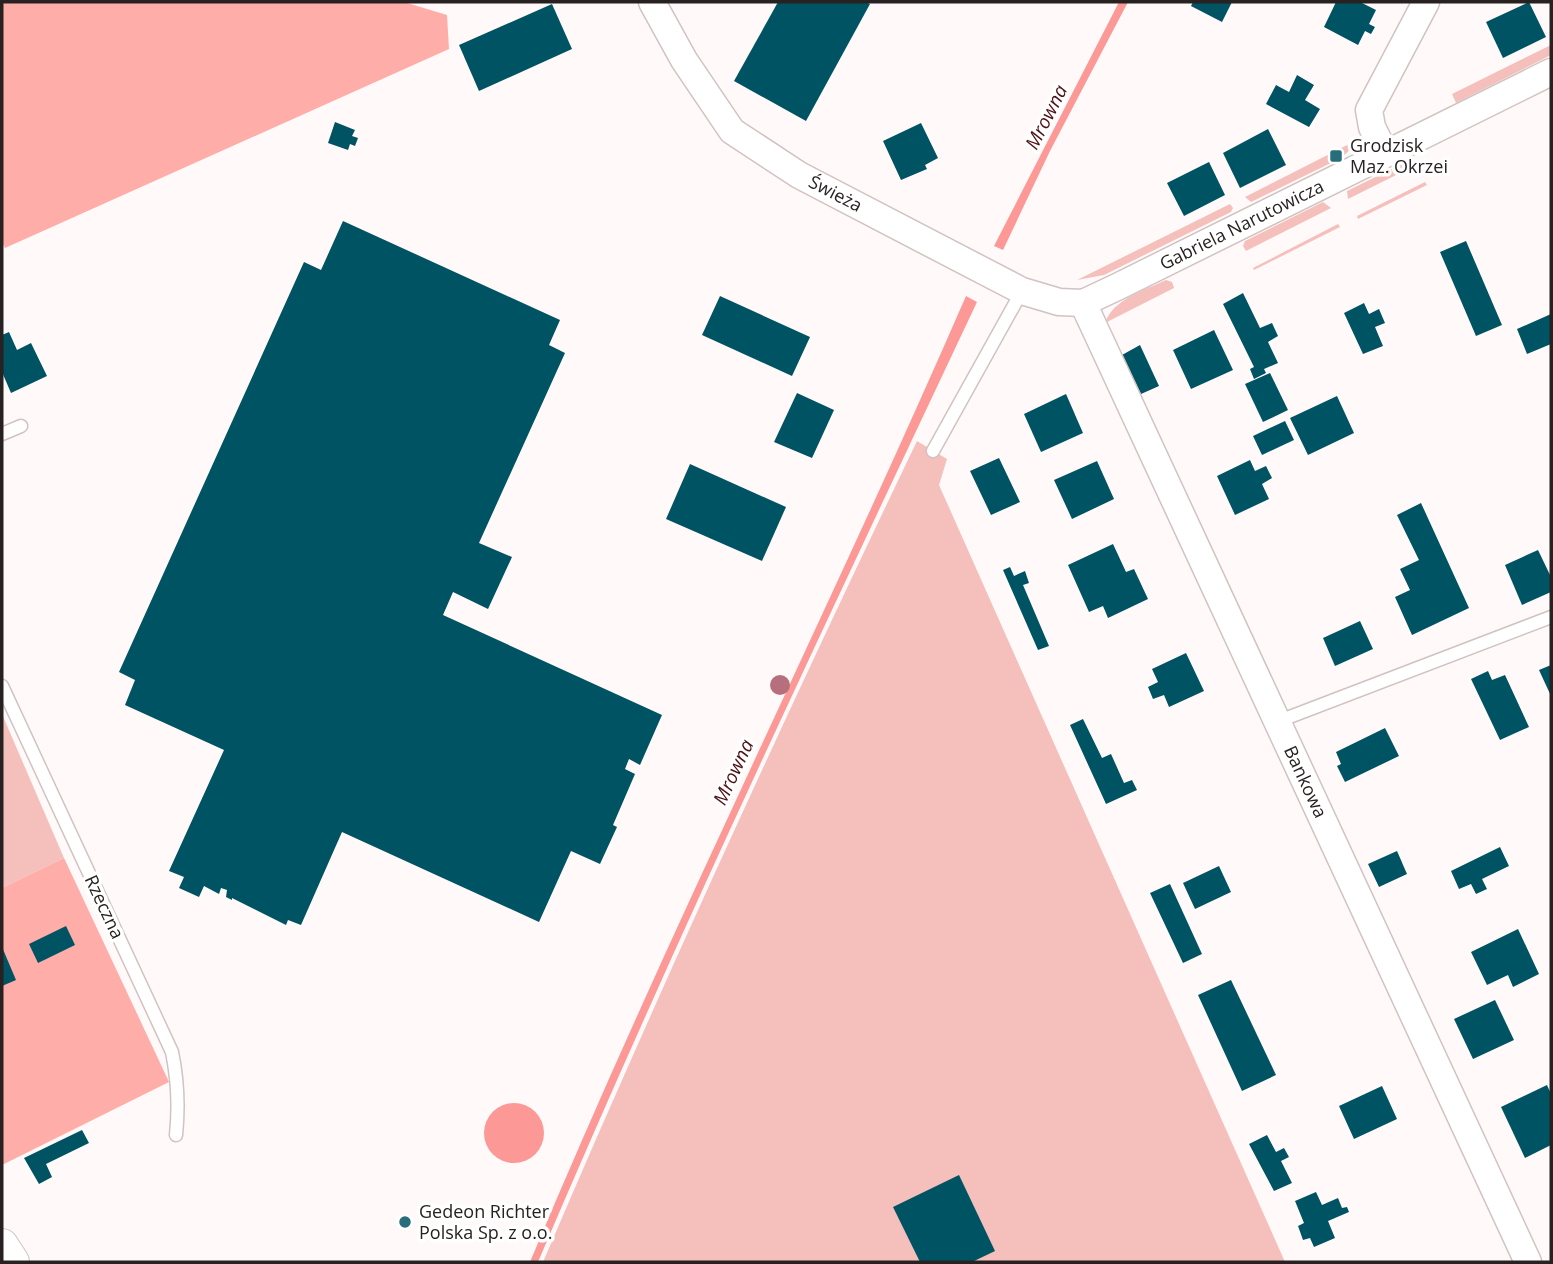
<svg xmlns="http://www.w3.org/2000/svg" width="1553" height="1264" font-family="'Open Sans',sans-serif">
  <rect width="100%" height="100%" fill="#fffaf9"/>
  <g fill="#f5bfbc">
    <path d="M1551,45V55L1456,103L1452,94Z"/>
    <path d="M1355,141L1353,147L1341,158L1251,202L1245,197Z"/>
    <path d="M1410,160L1416,165L1348,199L1347,191Z"/>
    <path d="M1425,182L1427,185L1358,219L1357,216Z"/>
    <path d="M1323,202L1331,208L1246,251L1243,246L1245,241Z"/>
    <path d="M1230,204L1233,208L1231,212L1104,275L1077,280Z"/>
    <path d="M1338,224L1340,227L1254,270L1253,268Z"/>
    <path d="M1166,280L1172,282L1174,288L1105,323C1113,299 1145,290 1166,280Z"/>
    <path d="M917,441L947,459L939,485L1285,1262H543C661,986 787,712 917,441Z"/>
    <path d="M2,714L64,858L2,888Z"/>
  </g>
  <g fill="#feada9">
    <path d="M2,2H404L447,15L449,49L5,248L2,242Z"/>
    <path d="M64,858L169,1082L2,1165V888Z"/>
  </g>
  <g fill="#fc9996">
    <path d="M1119,2H1128L1050,151L1003,250L994,246Z"/>
    <path d="M966,296L977,302C827,620 676,938 538,1262H530C666,936 825,620 966,296Z"/>
    <circle cx="514" cy="1133" r="30"/>
  </g>
  <g fill="#005362">
    <path d="M778,2H866L870,4L806,121L734,81Z"/>
    <path d="M1193,2H1232L1222,22L1191,6Z"/>
    <path d="M1336,2H1360L1376,10L1369,24L1375,27L1371,34L1365,31L1358,45L1324,27Z"/>
    <path d="M1529,2L1546,37L1503,58L1486,22Z"/>
    <path d="M552,4L572,49L479,91L459,45Z"/>
    <path d="M1297,75L1314,85L1305,100L1320,109L1309,127L1266,104L1276,85L1289,92Z"/>
    <path d="M335,122L355,130L352,136L358,138L355,146L350,144L348,150L328,143Z"/>
    <path d="M921,123L938,158L925,165L927,169L901,180L883,141Z"/>
    <path d="M1268,129L1286,165L1240,188L1223,153Z"/>
    <path d="M1209,162L1225,195L1184,216L1167,183Z"/>
    <path d="M343,221L560,320L549,345L565,353L479,543L512,557L488,609L453,592L443,615L662,715L640,765L629,759L625,769L635,774L613,825L617,827L600,864L571,851L539,922L342,832L301,925L288,920L286,925L232,898V900L226,897L227,890L221,888L219,894L204,886L199,897L179,888L184,877L169,871L224,750L125,705L135,680L119,672L304,262L321,270Z"/>
    <path d="M1466,241L1502,325L1476,336L1440,252Z"/>
    <path d="M1243,293L1260,328L1272,323L1278,336L1268,342L1278,363L1264,369L1266,373L1254,379L1250,369L1254,367L1223,304Z"/>
    <path d="M720,296L810,337L792,376L702,335Z"/>
    <path d="M1364,303L1369,314L1379,309L1385,323L1375,327L1383,346L1363,354L1344,313Z"/>
    <path d="M1551,314V344L1527,354L1517,329Z"/>
    <path d="M1214,330L1233,370L1191,389L1173,350Z"/>
    <path d="M9,332L17,350L31,343L47,376L11,393L2,372V335Z"/>
    <path d="M1140,345L1159,386L1141,394L1122,355Z"/>
    <path d="M1270,373L1288,410L1263,422L1245,384Z"/>
    <path d="M797,393L834,410L812,458L774,442Z"/>
    <path d="M1066,394L1083,433L1041,452L1024,414Z"/>
    <path d="M1337,396L1354,433L1308,455L1290,418Z"/>
    <path d="M1285,421L1294,440L1262,455L1253,436Z"/>
    <path d="M999,458L1020,502L991,515L970,471Z"/>
    <path d="M1250,460L1255,471L1266,466L1272,478L1262,484L1269,499L1235,515L1217,476Z"/>
    <path d="M1097,461L1114,499L1072,519L1054,480Z"/>
    <path d="M690,464L786,507L762,561L666,519Z"/>
    <path d="M1421,503L1469,608L1412,635L1395,597L1410,590L1400,569L1419,560L1397,515Z"/>
    <path d="M1113,544L1126,572L1134,569L1148,599L1108,618L1103,606L1089,612L1068,565Z"/>
    <path d="M1538,550L1551,577V592L1522,605L1505,565Z"/>
    <path d="M1010,567L1014,576L1025,571L1029,583L1023,585L1049,646L1038,650L1003,570Z"/>
    <path d="M1360,621L1373,649L1335,666L1323,638Z"/>
    <path d="M1186,653L1204,691L1169,707L1164,695L1153,699L1148,687L1158,682L1152,669Z"/>
    <path d="M1551,665V696L1539,670Z"/>
    <path d="M1488,671L1492,680L1505,675L1529,727L1500,740L1471,679Z"/>
    <path d="M1083,719L1102,758L1111,754L1124,783L1132,780L1137,790L1106,804L1070,725Z"/>
    <path d="M1385,728L1399,756L1345,782L1337,766L1341,764L1336,752Z"/>
    <path d="M1500,847L1509,866L1482,879L1487,889L1476,894L1471,884L1459,889L1451,871Z"/>
    <path d="M1397,851L1407,874L1379,887L1368,864Z"/>
    <path d="M1219,866L1231,892L1195,909L1183,883Z"/>
    <path d="M1170,884L1202,954L1183,963L1150,893Z"/>
    <path d="M66,926L75,945L38,963L29,944Z"/>
    <path d="M1518,929L1539,974L1513,987L1508,975L1487,985L1471,952Z"/>
    <path d="M2,947L16,980L2,986Z"/>
    <path d="M1231,980L1276,1075L1242,1091L1198,995Z"/>
    <path d="M1495,1000L1514,1040L1473,1059L1454,1019Z"/>
    <path d="M1547,1085L1551,1094V1145L1525,1158L1501,1107Z"/>
    <path d="M1382,1086L1397,1119L1354,1139L1339,1106Z"/>
    <path d="M82,1130L89,1143L46,1164L52,1177L39,1184L24,1158Z"/>
    <path d="M1267,1135L1276,1152L1284,1148L1289,1157L1281,1161L1292,1183L1274,1191L1249,1144Z"/>
    <path d="M959,1175L995,1251L972,1262H920L893,1207Z"/>
    <path d="M1316,1192L1322,1205L1338,1198L1342,1208L1347,1207L1349,1212L1328,1221L1335,1238L1314,1247L1310,1238L1303,1240L1298,1226L1304,1223L1295,1201Z"/>
  </g>
  <g fill="none" stroke-linecap="round" stroke-linejoin="round">
    <g stroke="#d0c3c2" stroke-width="15">
      <g id="service">
        <path d="M2,434L21,426"/>
        <path d="M933,451L1022,291"/>
        <path d="M2,686L172,1052C178,1081 179,1106 176,1135"/>
        <path d="M1279,721L1551,617"/>
      </g>
    </g>
    <g stroke="#d0c3c2" stroke-width="29">
      <g id="minor">
        <path id="s1" d="M652,2L684,60L732,131L799,175L1022,291L1059,302L1083,303L1117,287L1551,72"/>
        <path d="M1385,154L1372,127L1369,110L1426,2"/>
        <path id="s2" d="M1083,303L1528,1262"/>
      </g>
    </g>
    <g stroke="#d0c3c2" stroke-width="34">
      <path id="tertiary" d="M2,1245L13,1262"/>
    </g>
    <use href="#service" stroke="#fff" stroke-width="12"/>
    <use href="#minor" stroke="#fff" stroke-width="26"/>
    <use href="#tertiary" stroke="#fff" stroke-width="32"/>
  </g>
  <circle fill="#b6707d" cx="780" cy="685" r="10"/>
  <g fill="#286d7c" stroke="#fff" stroke-width="2.5">
    <rect x="1329" y="149" width="14" height="14" rx="3.5"/>
    <circle cx="405" cy="1222" r="7"/>
  </g>
  <g text-anchor="middle" stroke-width="7" stroke-linejoin="round" paint-order="stroke">
    <g font-size="18" fill="#272221" stroke="#fff" text-anchor="start">
      <text x="1350" y="152">Grodzisk<tspan x="1350" dy="21">Maz. Okrzei</tspan></text>
      <text x="419" y="1218">Gedeon Richter<tspan x="419" dy="21">Polska Sp. z o.o.</tspan></text>
    </g>
    <g font-size="18" fill="#272221" stroke="#fff">
      <text dy="6" stroke="none"><textPath href="#s1" startOffset="273">Świeża</textPath></text>
      <text dy="6" stroke="none"><textPath href="#s1" startOffset="723">Gabriela Narutowicza</textPath></text>
      <text dy="6" stroke="none"><textPath href="#s2" startOffset="528">Bankowa</textPath></text>
      <text transform="translate(104 907) rotate(65)" y="6">Rzeczna</text>
    </g>
    <g font-size="19" font-style="italic" fill="#4e1115" stroke="#fff">
      <text transform="translate(1046 117) rotate(-63)" y="7">Mrowna</text>
      <text transform="translate(733 772) rotate(-65)" y="7">Mrowna</text>
    </g>
  </g>
  <rect width="1553" height="1264" fill="none" stroke="#272221" stroke-width="7"/>
</svg>
